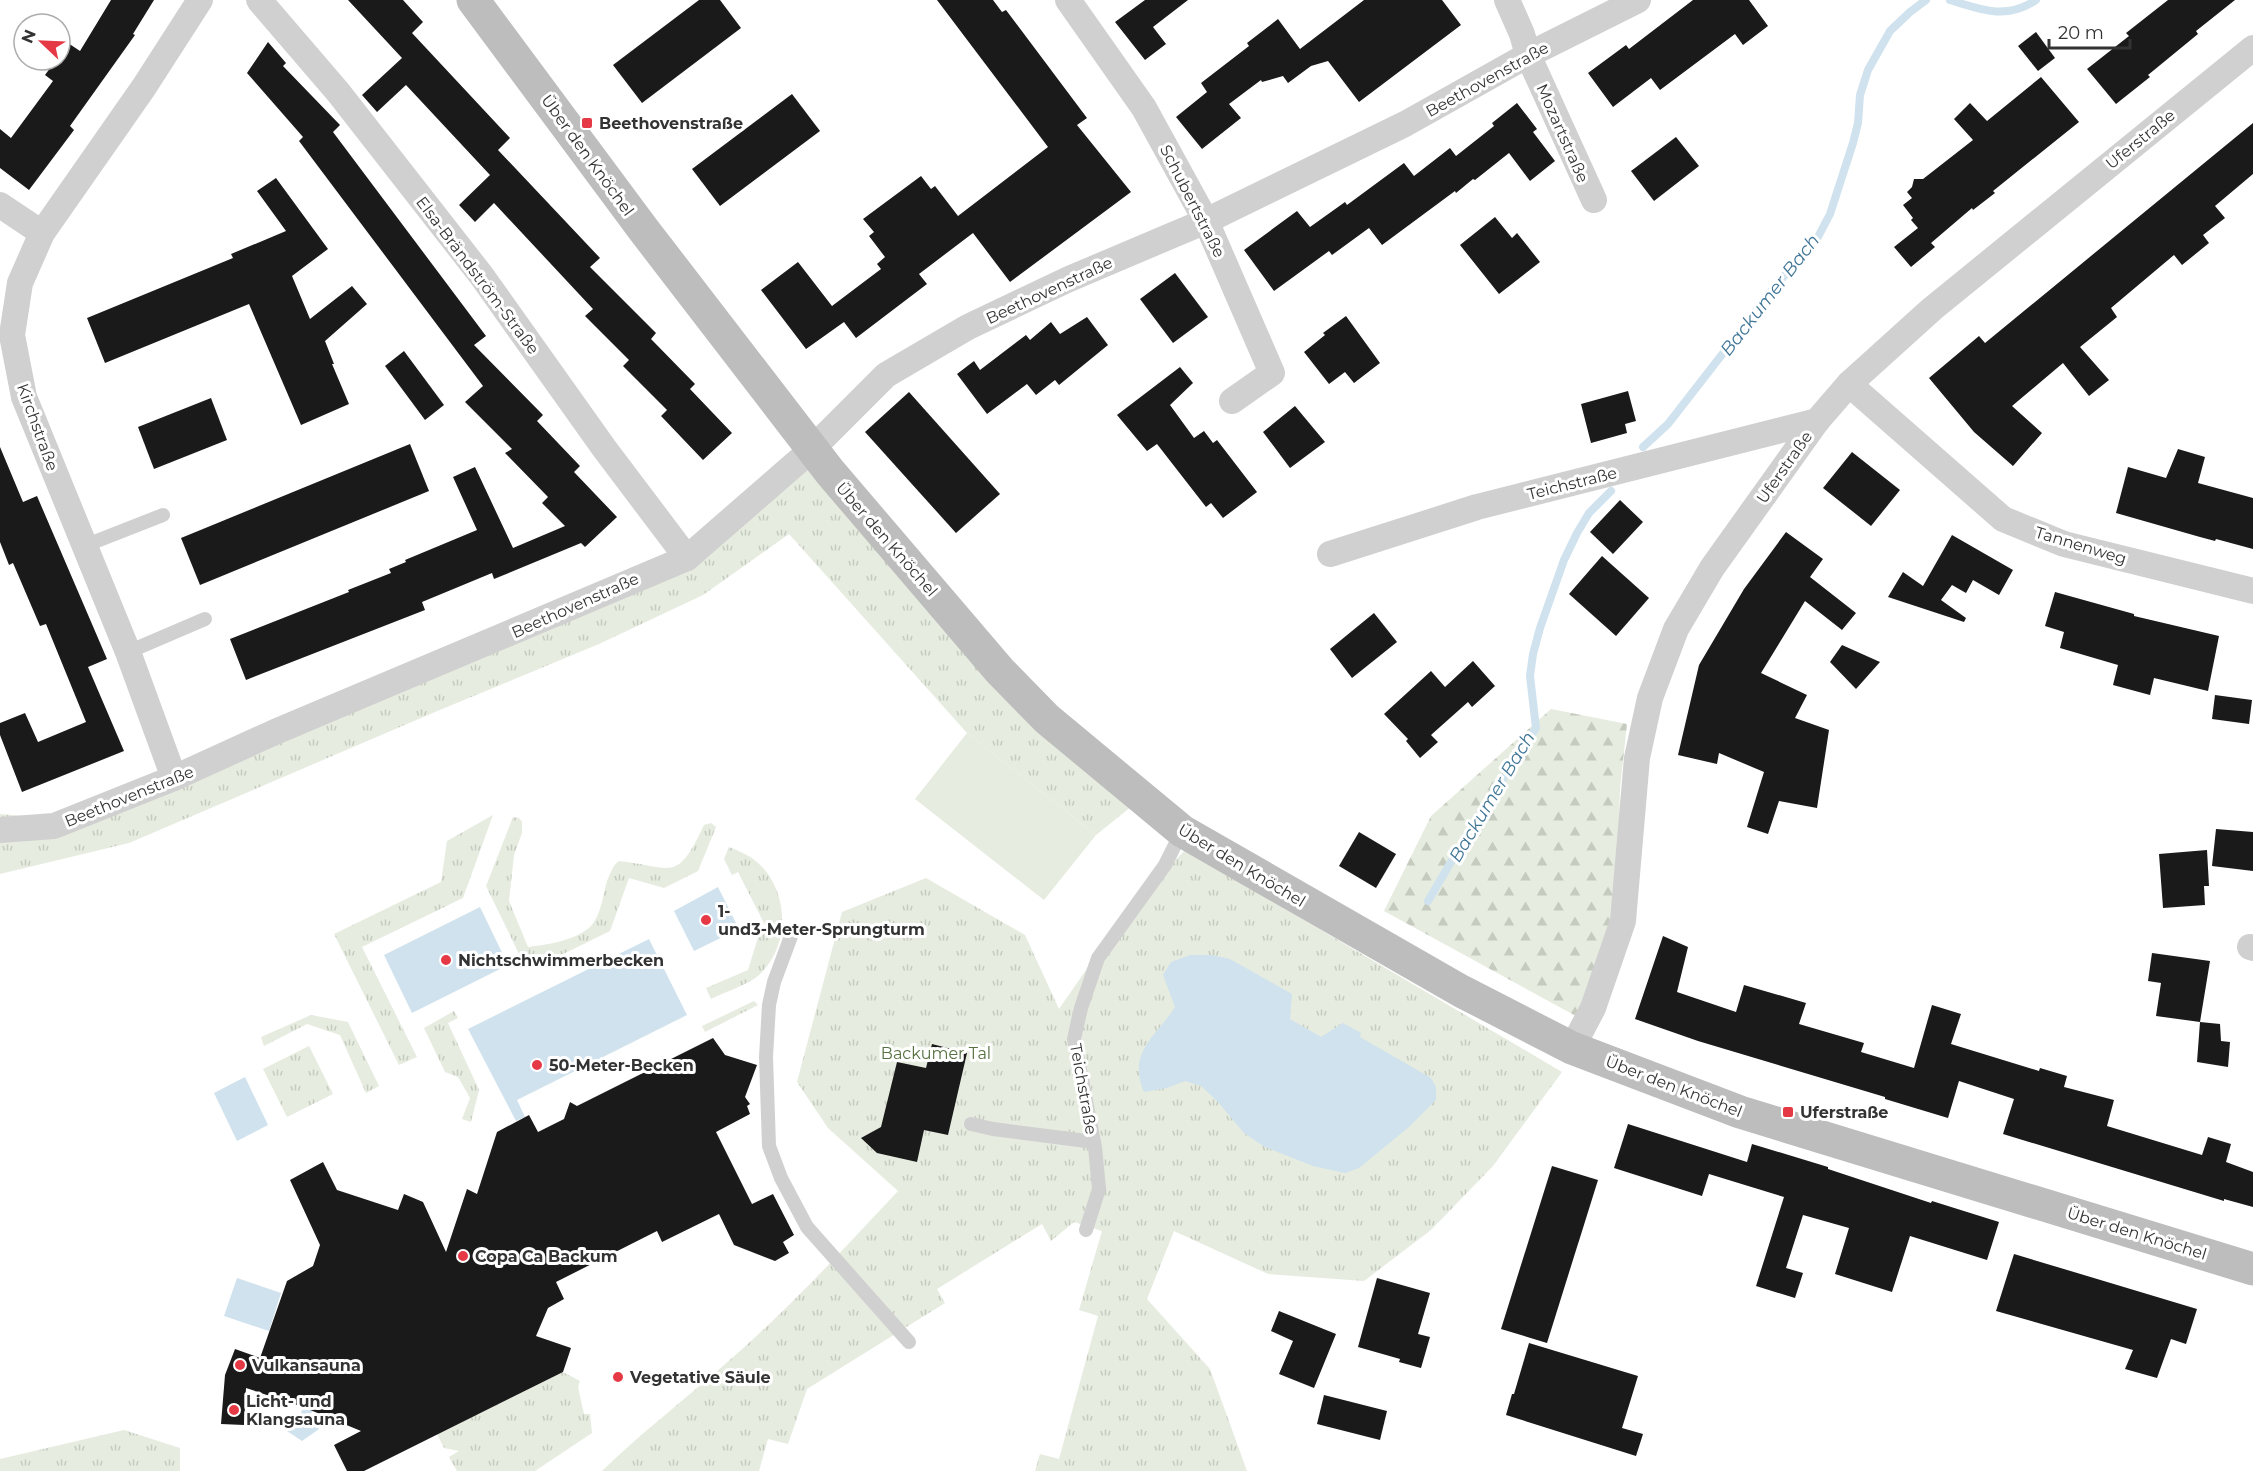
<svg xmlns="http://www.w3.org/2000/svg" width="2253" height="1471" font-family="Montserrat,sans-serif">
  <defs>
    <pattern id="grass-tufts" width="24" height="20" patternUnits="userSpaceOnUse" patternTransform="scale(1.5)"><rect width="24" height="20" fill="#e6ecdf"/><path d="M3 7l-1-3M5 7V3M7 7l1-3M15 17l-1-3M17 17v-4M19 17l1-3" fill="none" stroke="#c6cbc0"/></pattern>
    <pattern id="forest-firs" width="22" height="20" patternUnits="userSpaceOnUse" patternTransform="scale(1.5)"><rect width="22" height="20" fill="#e6ecdf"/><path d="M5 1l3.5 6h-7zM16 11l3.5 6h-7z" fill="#c6cbc0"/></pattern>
  </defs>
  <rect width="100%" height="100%" fill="#fff"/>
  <g fill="url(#grass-tufts)">
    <path d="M811,450L1142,798L1096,835L967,733L789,534L703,595L599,644L435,712L129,843L0,874V814L38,817L54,826L646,573Z"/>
    <path d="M493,815L463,898L362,947L417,1057L399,1065L334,934L441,882L447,841Z"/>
    <path d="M513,817L519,818L522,822V833L514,855L509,901L528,947C547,945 577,940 591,926C601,915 603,895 607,881C610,874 613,865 619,861C674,867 676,884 704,825L711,823L716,827L698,871L664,888L629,878L610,931L543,964L521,958L486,886Z"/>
    <path d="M729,847C739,851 749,855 757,862C789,890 791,945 760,974C750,984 725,992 711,999L706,988L748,970L760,931L766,927L738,872L732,875L724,859Z"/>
    <path d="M1185,850L1562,1072L1493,1166L1431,1230L1364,1281L1268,1274L1174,1231L1147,1299L1210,1369L1247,1471H1035L1040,1454L1059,1459L1098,1316L1079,1310L1102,1231L1074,1222L1051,1241L1042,1224L937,1289L945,1303L807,1389L788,1444L768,1439L759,1471H602C641,1433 683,1401 723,1366C786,1312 842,1251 898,1191L828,1128L797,1082L842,912L926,878L1025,935L1059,1009L1126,912Z"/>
    <path d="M754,1001L758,1005L705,1032L702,1026Z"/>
    <path d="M454,1011L458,1018L448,1023L479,1090L471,1122L462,1119L470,1098L458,1077L445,1072L424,1028Z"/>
    <path d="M311,1015L348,1022L379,1086L366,1093L340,1035L307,1024L264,1046L261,1037Z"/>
    <path d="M309,1046L333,1094L287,1117L263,1069Z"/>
    <path d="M563,1372L580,1381L578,1387L584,1414H590L592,1433L535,1471H457L449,1457L459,1451L444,1448L437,1434Z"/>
    <path d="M124,1430L180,1448V1471H0V1459Z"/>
  </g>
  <path fill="url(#forest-firs)" d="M1551,709L1627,724L1620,789L1618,868L1609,938L1582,1010L1574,1015L1384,911L1431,816Z"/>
  <path fill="#e6ecdf" d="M967,733L1096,835L1044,900L915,799Z"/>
  <g fill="#cfe2ee">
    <path d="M718,887L739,929L694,951L674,911Z"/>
    <path d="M480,907L508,965L412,1013L384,955Z"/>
    <path d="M649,939L687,1015L517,1100L525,1117L516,1121L468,1029Z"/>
    <path d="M1190,955H1212L1230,959L1292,994L1290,1019L1321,1037L1343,1023L1361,1033L1360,1037L1431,1078L1436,1087V1100L1409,1127L1359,1168L1345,1173L1313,1166L1265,1147L1244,1133L1218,1102L1201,1086L1185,1081L1167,1088L1144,1092C1127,1052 1155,1038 1175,1007L1163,975L1171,962Z"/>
    <path d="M245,1077L268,1125L237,1141L214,1093Z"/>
    <path d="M237,1278L281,1293L269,1331L224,1316Z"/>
    <path d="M303,1407L313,1411L310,1414L319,1423V1429L302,1441L287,1431L290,1424H297Z"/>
  </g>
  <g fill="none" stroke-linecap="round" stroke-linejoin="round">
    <g stroke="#cfe2ee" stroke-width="8">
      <path d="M1950,0C1981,10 2007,20 2036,0"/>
      <path d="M1643,447L1668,424L1773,289L1818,237L1830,214L1853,143L1858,123L1860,95L1868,70L1890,31L1910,12L1926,0"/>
      <path d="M1428,901L1474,823L1536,728L1530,676L1533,654L1540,628L1564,560L1577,533L1589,513L1611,491"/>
    </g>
  </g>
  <g fill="#1a1a1a">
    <path d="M111,0H154L133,34L135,35L70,126L74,130L29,190L0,168V129L11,138L53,81L45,75L56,60H60V54L68,43L80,51Z"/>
    <path d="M348,0H403L423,22L412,33L510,138L498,150L600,258L590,267L656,333L651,339L695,384L690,389L732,433L703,460L661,416L667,410L623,366L629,360L585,316L593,309L494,203L475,222L459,205L490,175L406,85L377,112L362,95L402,58Z"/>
    <path d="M699,0H720L741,28L642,103L613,65Z"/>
    <path d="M937,0H993L1002,12L1006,10L1087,118L1077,125L1131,192L1010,282L973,233L919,274L927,284L856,338L844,322L806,349L761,290L798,262L842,319L832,306L881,269L877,264L885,257L869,236L874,232L863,219L921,176L931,189L935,186L958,216L1048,147Z"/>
    <path d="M1145,0H1188L1153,27L1166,44L1145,60L1115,22Z"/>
    <path d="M1364,0H1442L1461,25L1359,102L1328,61L1311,66L1288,83L1283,76L1262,82L1261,80L1229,104L1241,118L1202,149L1176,117L1207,92L1201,83L1249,46L1247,43L1278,19L1300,49Z"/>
    <path d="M1693,0H1749L1768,26L1743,45L1735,34L1660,90L1651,78L1613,107L1588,73L1626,45L1629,49Z"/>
    <path d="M2168,0H2235L2196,31L2198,34L2148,75L2150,77L2116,104L2087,69L2129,36L2126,33Z"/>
    <path d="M2036,32L2055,58L2038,71L2018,46Z"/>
    <path d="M268,42L286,63L283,66L340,125L333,132L486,336L474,345L543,415L537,421L580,466L574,472L617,517L585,547L581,543L494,579L492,573L422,602L425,610L246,680L230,639L349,592L348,590L391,573L389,569L406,562L405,560L477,530L453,477L475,467L513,548L565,526L542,503L548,497L505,453L512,449L465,402L483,386L299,141L303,137L247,73Z"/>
    <path d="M2041,77L2079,122L1993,191L1995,193L1973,210L1972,208L1931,243L1935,247L1911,267L1894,247L1918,228L1911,220L1913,218L1903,205L1912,198L1907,192L1912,187L1914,179H1923L1973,140L1954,119L1970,103L1987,121Z"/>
    <path d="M792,94L820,131L720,206L692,169Z"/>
    <path d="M1517,103L1537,129L1533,132L1555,161L1530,181L1509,153L1475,180L1473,179L1456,193L1455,191L1382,245L1369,228L1332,255L1329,251L1274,291L1244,250L1297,211L1310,227L1345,202L1347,205L1404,163L1414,176L1450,148L1456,156L1494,126L1492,123Z"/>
    <path d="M2253,123V174L2215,206L2225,218L2203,235L2209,243L2182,265L2174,255L2111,308L2117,317L2080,347L2109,380L2089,396L2063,363L2012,406L2042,433L2013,466L1974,432L1929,378L1979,336L1985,343Z"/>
    <path d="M1676,137L1699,166L1654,201L1631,171Z"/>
    <path d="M276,178L328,249L292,276L310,319L352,286L367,304L325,341L334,364H332L349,404L301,425L249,304L105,363L87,318L233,258L231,254L286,231L257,191Z"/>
    <path d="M1495,217L1512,238L1517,233L1540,262L1499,294L1460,245Z"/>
    <path d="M1175,273L1208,317L1173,343L1140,299Z"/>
    <path d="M1346,316L1380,363L1354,383L1345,372L1329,384L1304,352L1325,335L1323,333Z"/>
    <path d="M1087,317L1108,345L1059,385L1055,380L1036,395L1027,384L987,414L957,374L974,361L980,370L1026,335L1030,340L1051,322L1060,334Z"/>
    <path d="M404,351L444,405L425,420L385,366Z"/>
    <path d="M1180,367L1193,383L1170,405L1194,438L1204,431L1213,443L1217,440L1257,492L1223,518L1211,503L1206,507L1157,444L1147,451L1117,415Z"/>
    <path d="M1628,391L1636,421L1625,424L1627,433L1591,443L1581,404Z"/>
    <path d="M909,392L1000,494L956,533L865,432Z"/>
    <path d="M211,398L227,440L154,469L138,427Z"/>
    <path d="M1295,406L1325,442L1290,468L1263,432Z"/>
    <path d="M410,444L429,491L200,585L181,538Z"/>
    <path d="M0,447L23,502L37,496L107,659L88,667L124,751L22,792L0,735V723L25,713L38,742L86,722L46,624L40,626L13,563L9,565L0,542Z"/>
    <path d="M2178,449L2205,457L2198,483L2253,498V549L2216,539L2215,541L2200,537L2116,513L2128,467L2166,478Z"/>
    <path d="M1852,452L1900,490L1871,526L1823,488Z"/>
    <path d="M1620,500L1643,522L1613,554L1590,532Z"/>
    <path d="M1786,532L1823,559L1810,577L1856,613L1842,630L1805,601L1761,673L1807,695L1795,718L1829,730L1817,808L1779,801L1768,834L1747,827L1764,772L1719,753L1717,764L1678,755L1699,665L1744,589Z"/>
    <path d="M1952,535L2013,570L1999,595L1973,580L1966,593L1952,585L1941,600L1966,618L1964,622L1888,597L1903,572L1923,586Z"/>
    <path d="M1602,556L1649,598L1616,636L1569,594Z"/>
    <path d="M2055,592L2134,614V616L2219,636L2208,691L2154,678L2150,695L2113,685L2118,665L2060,648L2064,632L2045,626Z"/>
    <path d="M1374,613L1397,642L1352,678L1330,649Z"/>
    <path d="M1842,645L1880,662L1856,689L1830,662Z"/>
    <path d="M1473,661L1495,686L1472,707L1468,702L1431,735L1438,742L1420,758L1406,741L1408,739L1384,714L1431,671L1445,687Z"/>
    <path d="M2215,695L2252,700L2249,724L2212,719Z"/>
    <path d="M2216,829L2253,832V871L2212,866Z"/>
    <path d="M1359,832L1396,854L1376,888L1339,866Z"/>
    <path d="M2207,850L2209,886H2204L2205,905L2163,908L2159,854Z"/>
    <path d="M1663,936L1688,947L1677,992L1736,1012L1744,985L1806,1003L1799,1024L1864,1043L1861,1052L1914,1068L1932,1005L1961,1014L1951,1044L2039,1071L2040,1068L2067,1076L2064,1087L2114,1100L2107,1126L2202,1155L2208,1137L2231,1144L2226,1162L2253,1172V1207L2224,1199V1201L2003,1134L2014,1099L1959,1081L1948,1118L1885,1099V1097L1698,1041L1635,1019Z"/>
    <path d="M2152,953L2210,961L2200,1022L2156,1016L2161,983L2148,981Z"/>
    <path d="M2200,1022L2220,1024L2221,1041L2230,1042L2228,1067L2197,1062Z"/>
    <path d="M713,1038L725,1055L757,1065L745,1097L750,1104L747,1106L750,1114L716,1132L752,1204L773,1194L794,1235L783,1242L789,1253L775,1261L734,1245L719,1214L662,1242L657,1231L556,1282L564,1299L548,1308L536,1336L571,1348L563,1372L364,1471H347L334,1445L361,1431L303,1407L246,1388L244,1425L221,1424L225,1375L235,1349L260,1358L287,1281L313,1266L320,1245L290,1180L323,1162L337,1190L398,1210L404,1194L423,1202L446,1252L467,1189L477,1194L497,1132L529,1115L538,1132L564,1119L570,1102L577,1106Z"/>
    <path d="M932,1044L967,1053L948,1135L924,1130L917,1162L877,1153L861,1138L881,1127L897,1062L926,1068Z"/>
    <path d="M1628,1124L1747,1162L1752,1144L1828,1167V1169L1931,1203L1932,1201L1999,1222L1987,1260L1910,1236L1892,1292L1835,1274L1849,1228L1803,1215L1786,1268L1803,1273L1795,1298L1756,1286L1784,1197L1709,1174L1702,1196L1614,1168Z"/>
    <path d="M1552,1166L1598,1180L1547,1343L1501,1329Z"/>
    <path d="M2014,1254L2197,1309L2186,1344L2171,1339L2157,1378L2125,1369L2133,1350L1996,1311Z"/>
    <path d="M1377,1278L1430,1293L1418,1334L1430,1337L1421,1368L1399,1362L1400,1359L1358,1347Z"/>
    <path d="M1279,1311L1336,1334L1314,1388L1279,1374L1293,1341L1271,1331Z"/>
    <path d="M1529,1343L1638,1376L1622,1428L1643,1434L1636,1456L1506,1415L1512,1394H1514Z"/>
    <path d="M1324,1395L1387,1411L1380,1440L1317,1424Z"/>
  </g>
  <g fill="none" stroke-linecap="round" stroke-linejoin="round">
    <g stroke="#d0d0d0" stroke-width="14">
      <path d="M84,546L163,515"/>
      <path d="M128,652L205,619"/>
      <path d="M793,931L774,982L769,1005L766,1057L769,1146L781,1178L807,1227L909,1342"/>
      <path d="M971,1124L993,1129L1094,1142"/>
      <path d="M1086,1230L1099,1189L1095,1147L1074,1039L1081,1008L1098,958L1165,865L1182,831"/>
    </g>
    <g stroke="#d0d0d0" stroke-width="26">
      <path d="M259,0L338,92L481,275L604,448L687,558"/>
      <path d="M1068,0L1144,108L1206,221L1272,373L1232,401"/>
      <path d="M1507,0L1522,34L1528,55L1594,200"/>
      <path d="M0,205L42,233"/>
      <path d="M1849,384L2003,519L2064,544L2253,591"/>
      <path d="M1330,554L1477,507L1817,421"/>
      <path d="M174,778L128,652L24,397L12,335L20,283L42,233L144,87L200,0"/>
      <path d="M0,830L54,826L174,778L275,732L687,558L811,450L886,375L968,327L1069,279L1206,221L1405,124L1528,55L1638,0"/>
      <path d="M2250,947L2253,948"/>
      <path d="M1572,1048L1593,1008L1623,921L1637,758L1650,698L1676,629L1712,568L1817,421L1849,384L1932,309L2253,48"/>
    </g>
    <path stroke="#bdbdbd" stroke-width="33" d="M473,0L643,229L830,472L1000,671L1047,719L1182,831L1461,991L1572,1048L1740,1112L2253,1269"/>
  </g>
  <g fill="#e63946" stroke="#fff" stroke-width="2">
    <rect x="581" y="117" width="12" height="12" rx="3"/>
    <circle cx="706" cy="920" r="6"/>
    <circle cx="446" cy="960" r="6"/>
    <circle cx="537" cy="1065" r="6"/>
    <rect x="1782" y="1106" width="12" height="12" rx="3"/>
    <circle cx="463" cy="1256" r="6"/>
    <circle cx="240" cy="1365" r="6"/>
    <circle cx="618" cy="1377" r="6"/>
    <circle cx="234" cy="1410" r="6"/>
  </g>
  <g text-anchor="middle" stroke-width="6" stroke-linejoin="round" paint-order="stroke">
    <g font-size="16" fill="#333" stroke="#fff">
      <text transform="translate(1487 79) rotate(-29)" y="6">Beethovenstraße</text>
      <text transform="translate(1563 133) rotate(66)" y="6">Mozartstraße</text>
      <text transform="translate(2140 139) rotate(-39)" y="6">Uferstraße</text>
      <text transform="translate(588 155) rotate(54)" y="6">Über den Knöchel</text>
      <text transform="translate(1193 201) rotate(63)" y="6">Schubertstraße</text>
      <text transform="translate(478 275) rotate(53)" y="6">Elsa-Brändström-Straße</text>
      <text transform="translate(1049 290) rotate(-25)" y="6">Beethovenstraße</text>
      <text transform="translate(38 427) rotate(70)" y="6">Kirchstraße</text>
      <text transform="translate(1784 467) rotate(-55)" y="6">Uferstraße</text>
      <text transform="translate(1572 483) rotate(-14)" y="6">Teichstraße</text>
      <text transform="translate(887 539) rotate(49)" y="6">Über den Knöchel</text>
      <text transform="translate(2081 545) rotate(17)" y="6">Tannenweg</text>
      <text transform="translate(575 605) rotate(-24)" y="6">Beethovenstraße</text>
      <text transform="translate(129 796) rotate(-22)" y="6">Beethovenstraße</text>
      <text transform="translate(1242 865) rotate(31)" y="6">Über den Knöchel</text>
      <text transform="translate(1674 1086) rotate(21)" y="6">Über den Knöchel</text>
      <text transform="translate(1084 1089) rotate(80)" y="6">Teichstraße</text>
      <text transform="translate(2137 1233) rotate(17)" y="6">Über den Knöchel</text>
    </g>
    <g font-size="16" font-weight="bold" fill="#333" stroke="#fff" text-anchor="start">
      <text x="599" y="129">Beethovenstraße</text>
      <text x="718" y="917">1-<tspan x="718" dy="18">und3-Meter-Sprungturm</tspan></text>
      <text x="458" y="966">Nichtschwimmerbecken</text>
      <text x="549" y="1071">50-Meter-Becken</text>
      <text x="1800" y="1118">Uferstraße</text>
      <text x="475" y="1262">Copa Ca Backum</text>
      <text x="252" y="1371">Vulkansauna</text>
      <text x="630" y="1383">Vegetative Säule</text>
      <text x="246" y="1407">Licht- und<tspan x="246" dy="18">Klangsauna</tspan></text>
    </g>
    <g font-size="16" fill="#56703f" stroke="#fff">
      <text x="936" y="1059">Backumer Tal</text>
    </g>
    <g font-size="18" font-style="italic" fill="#3f7597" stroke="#fff">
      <text transform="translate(1770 295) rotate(-52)" y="6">Backumer Bach</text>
      <text transform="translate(1492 797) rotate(-59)" y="6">Backumer Bach</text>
    </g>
  </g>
  <g transform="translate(42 42) rotate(293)"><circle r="28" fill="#ffffff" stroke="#adadad" stroke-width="1.5"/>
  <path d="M0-4.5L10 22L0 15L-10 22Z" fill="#e63946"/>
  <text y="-9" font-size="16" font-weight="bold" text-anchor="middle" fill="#333333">N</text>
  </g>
  <path d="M2049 39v9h81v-9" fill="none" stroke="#333333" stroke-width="3"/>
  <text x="2058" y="39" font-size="18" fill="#333333" stroke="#ffffff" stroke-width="4.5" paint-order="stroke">20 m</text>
</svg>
